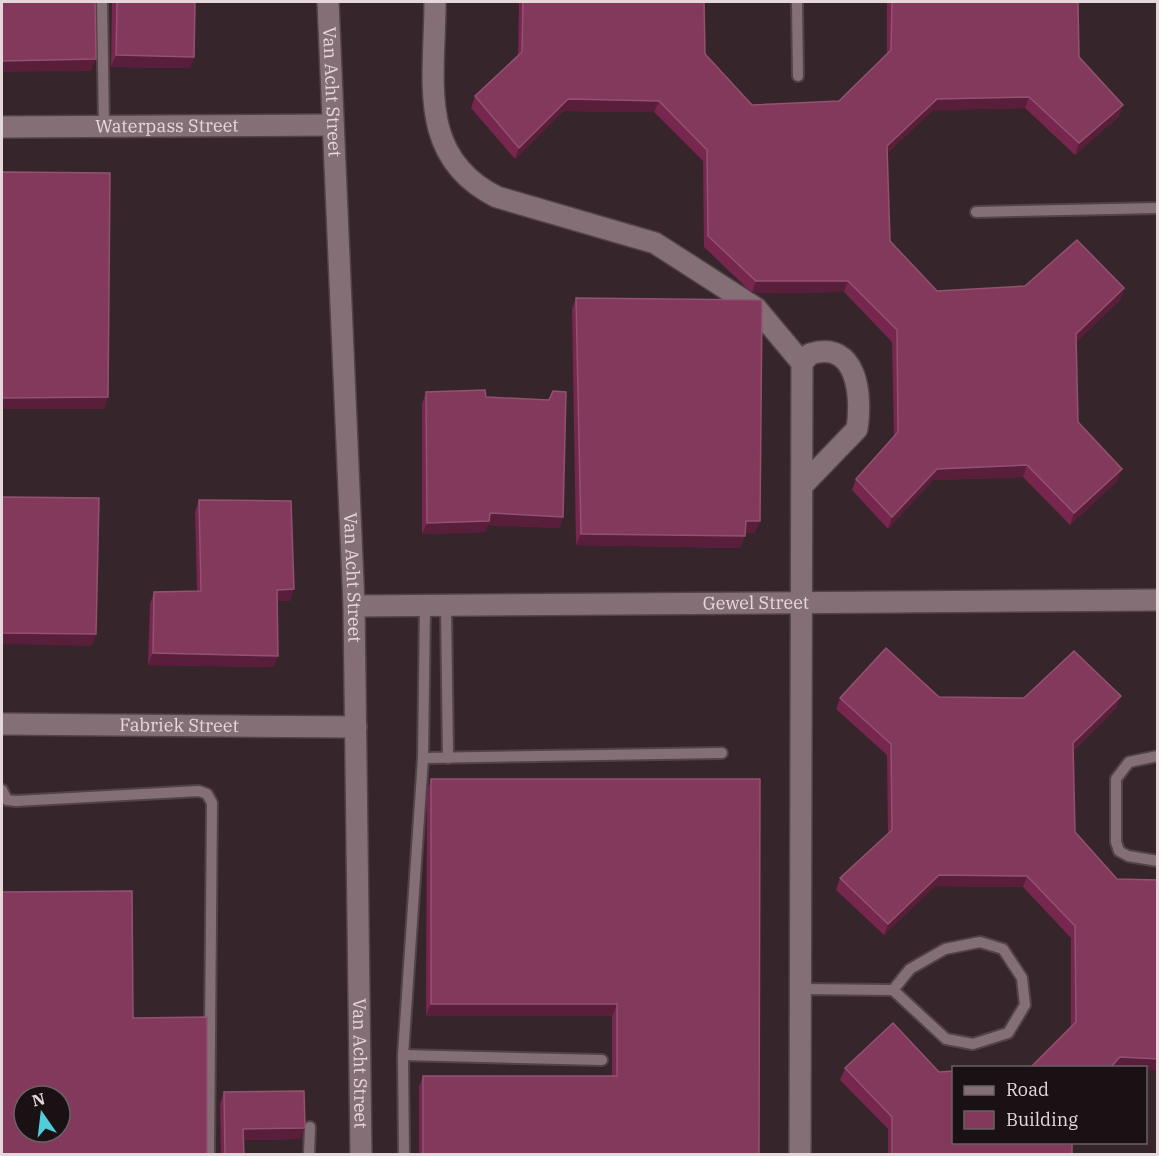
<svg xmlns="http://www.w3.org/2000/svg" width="1159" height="1156" font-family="'IBM Plex Serif',serif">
  <rect width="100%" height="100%" fill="#37252c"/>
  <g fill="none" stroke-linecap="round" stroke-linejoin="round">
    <g stroke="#514348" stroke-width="14">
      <g id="service">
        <path d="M102,2L104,126"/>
        <path d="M797,2L798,76"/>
        <path d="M976,212L1158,208"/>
        <path d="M446,605L448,758"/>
        <path d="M1158,756L1129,762L1116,779V842L1119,851L1128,856L1158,861"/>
        <path d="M423,758L722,753"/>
        <path d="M2,790L7,800L16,801L199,791L207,794L212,803L209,1154"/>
        <path d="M801,989L893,990L946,1039L973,1044L1008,1033L1025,1005L1022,978L1003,949L980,942L945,949L910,969L893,990"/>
        <path d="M403,1055L602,1060"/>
        <path d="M309,1154L310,1127"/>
        <path d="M404,1154L403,1055L423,758L425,605"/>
      </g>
    </g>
    <g stroke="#514348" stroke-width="24">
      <g id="minor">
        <path id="s1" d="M328,2L354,606L361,1154"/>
        <path d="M435,2C435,79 416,157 497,197L655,243L756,308L802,363"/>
        <path id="s2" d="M2,127L333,125"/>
        <path id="s3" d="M354,606L1158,600"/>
        <path id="s4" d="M2,724L356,727"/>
        <path d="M800,1154L802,363L810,354C858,339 862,397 857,429L803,485"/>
      </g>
    </g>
    <use href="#service" stroke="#856f76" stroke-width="10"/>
    <use href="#minor" stroke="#856f76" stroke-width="21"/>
  </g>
  <g fill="#77264d">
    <path d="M112,2H195L194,57L190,68L111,67Z"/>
    <path d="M519,2H704L705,54L752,105L839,101L887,54V2H1078L1079,57L1119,116L1075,155L1025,108L933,110L887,153L890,241L937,291L1124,288L1120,300L1076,342L1078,422L1118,480L1070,525L1023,477L933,480L888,529L852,490L856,479L894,437L892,342L844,292L752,293L704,247L703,161L654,112L563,111L515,159L471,108L475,96L518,56Z"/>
    <path d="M576,298L755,533H745L740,548L576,545L572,309Z"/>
    <path d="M426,392L486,397L563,517L559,528L488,525L485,532L422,534V404Z"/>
    <path d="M199,500L290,601H277L274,667L148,665L150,604L154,592L197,591L195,512Z"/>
    <path d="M939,697L1117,707L1073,751L1075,832L1158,1070H1146V1068L1071,1026V938L1023,887L935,886L884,935L836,890L840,878L888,834L887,755L836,709L840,698Z"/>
    <path d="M431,779L759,1155H419V1087L423,1076H612V1016H426L427,791Z"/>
    <path d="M845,1068L939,1072L1072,1155H888V1129L840,1080Z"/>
    <path d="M224,1092L300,1139L244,1140V1155H221L220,1104Z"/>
  </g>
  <g fill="#591e39">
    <path d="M116,55L194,57L190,68L111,67Z"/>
    <path d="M96,59L91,71L2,72V61Z"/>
    <path d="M1029,97L1025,108L933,110L883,158L887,146L937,99Z"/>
    <path d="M568,99L659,101L654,112L563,111L515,159L519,148Z"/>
    <path d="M1123,105L1119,116L1075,155L1079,143Z"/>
    <path d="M756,281H848L844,292L752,293Z"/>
    <path d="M1124,288L1120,300L1072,346L1076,334Z"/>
    <path d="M108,397L104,409H2V398Z"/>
    <path d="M1027,465L1023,477L933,480L888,529L892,517L937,469Z"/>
    <path d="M1122,469L1118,480L1070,525L1074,513Z"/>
    <path d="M490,513L563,517L559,528L488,525L485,532L422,534L427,523Z"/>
    <path d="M746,521H760L755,533H741Z"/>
    <path d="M581,534L745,536L740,548L576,545Z"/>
    <path d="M294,589L290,601H273L277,590Z"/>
    <path d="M2,633L96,634L92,646L2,644Z"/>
    <path d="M153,653L278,656L274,667L148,665Z"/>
    <path d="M1121,696L1117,707L1068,755L1073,743Z"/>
    <path d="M939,875L1027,876L1023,887L935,886L884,935L888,924Z"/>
    <path d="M431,1004H617L612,1016H426Z"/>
    <path d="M1120,1057L1158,1059V1070H1146V1068H1110Z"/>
    <path d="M305,1128L300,1139L239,1140L243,1129Z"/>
  </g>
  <g fill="#83395c" stroke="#925270" stroke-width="1.5" fill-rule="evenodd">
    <path d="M2,2H95L96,59L2,61Z"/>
    <path d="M117,2H195L194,57L116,55Z"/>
    <path d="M523,2H704L705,54L752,105L839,101L891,50L892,2H1078L1079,57L1123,105L1079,143L1029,97L937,99L887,146L890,241L937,291L1025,286L1077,240L1124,288L1076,334L1078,422L1122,469L1074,513L1027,465L937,469L892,517L856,479L898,432L897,330L848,281H756L708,236L707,150L659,101L568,99L519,148L475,96L522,52Z"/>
    <path d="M2,172L110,173L108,397L2,398Z"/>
    <path d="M576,298L762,300L760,521H746L745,536L581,534Z"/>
    <path d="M485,390L486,397L549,400L553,391L566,392L563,517L490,513L489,521L427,523L426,392Z"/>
    <path d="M2,497L99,498L96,634L2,633Z"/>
    <path d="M199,500L291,501L294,589L277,590L278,656L153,653L154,592L201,591Z"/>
    <path d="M886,648L939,697L1024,698L1074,651L1121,696L1073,743L1075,832L1117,879L1158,880V1059L1120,1057L1110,1068H1030L1076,1022L1075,926L1027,876L939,875L888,924L840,878L892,830L891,744L840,698Z"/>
    <path d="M431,779H760L759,1155H423V1076H617V1004H431Z"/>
    <path d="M132,891L133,1018L207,1017V1155H2V892ZM24,1096H60V1132H24Z"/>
    <path d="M893,1023L939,1072L954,1071V1143H1072V1155H892V1117L845,1068Z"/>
    <path d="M304,1091L305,1128L243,1129L244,1155H225L224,1092Z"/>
  </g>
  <g text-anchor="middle" stroke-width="5" stroke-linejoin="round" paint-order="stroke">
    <g font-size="18" fill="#e4d8db" stroke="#191114">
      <text dy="6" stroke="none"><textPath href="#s1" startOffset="90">Van Acht Street</textPath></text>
      <text dy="6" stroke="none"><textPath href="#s2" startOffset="165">Waterpass Street</textPath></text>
      <text dy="6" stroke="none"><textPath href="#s1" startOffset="576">Van Acht Street</textPath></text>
      <text dy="6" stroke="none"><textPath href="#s3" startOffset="402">Gewel Street</textPath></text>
      <text dy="6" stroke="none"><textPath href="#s4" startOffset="177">Fabriek Street</textPath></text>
      <text dy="6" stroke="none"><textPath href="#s1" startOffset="1062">Van Acht Street</textPath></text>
    </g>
  </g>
  <rect width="1159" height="1156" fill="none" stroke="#e4d8db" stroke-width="6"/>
  <rect x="952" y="1066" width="195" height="78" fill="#191114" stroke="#6a6164" stroke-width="1.5"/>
  <rect x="964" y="1086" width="30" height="9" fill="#856f76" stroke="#6a6164" stroke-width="1.5"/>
  <text x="1006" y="1096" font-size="18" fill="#e4d8db">Road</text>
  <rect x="964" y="1111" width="30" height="18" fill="#83395c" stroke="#6a6164" stroke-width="1.5"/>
  <text x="1006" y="1126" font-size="18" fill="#e4d8db">Building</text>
  <g transform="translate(42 1114) rotate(346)"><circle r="28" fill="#191114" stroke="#6a6164" stroke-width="1.5"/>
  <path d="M0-4.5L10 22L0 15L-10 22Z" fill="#52cbda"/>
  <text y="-9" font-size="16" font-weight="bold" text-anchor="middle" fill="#e4d8db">N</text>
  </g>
</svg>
